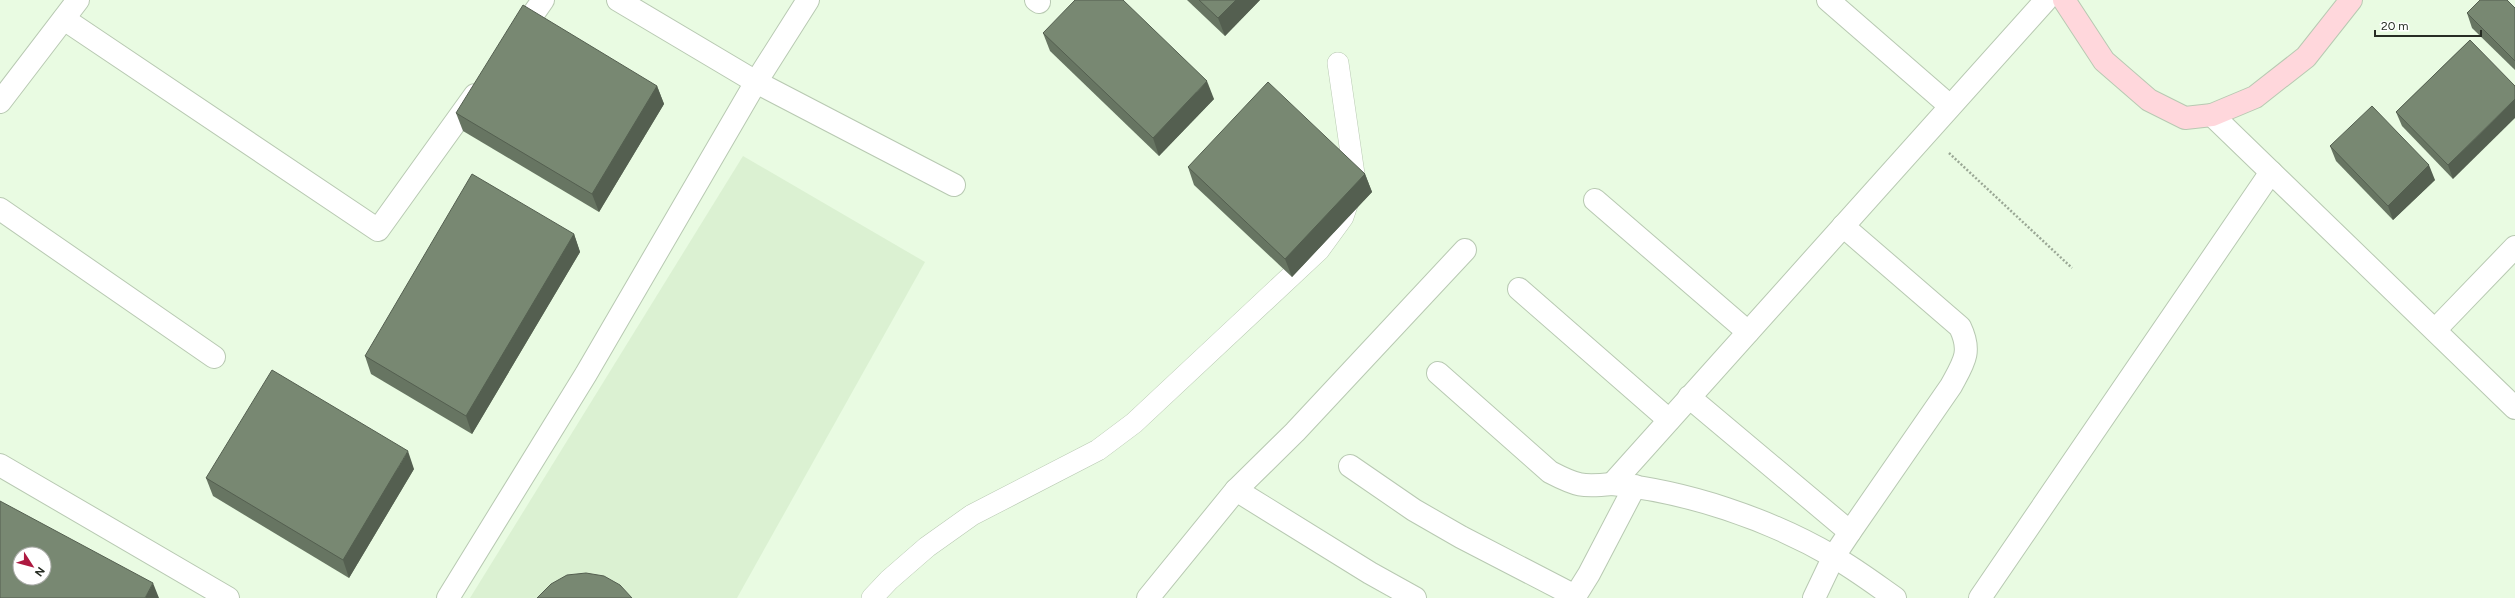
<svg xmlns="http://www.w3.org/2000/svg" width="2515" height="598" font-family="Figtree,sans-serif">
  <rect width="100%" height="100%" fill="#e9fbe2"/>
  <path fill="#dbf1d2" d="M743,156L925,262L737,598H470Z"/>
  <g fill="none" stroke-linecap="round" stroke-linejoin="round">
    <g stroke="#b8c9b2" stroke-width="22">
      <path id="service" d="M872,598L889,580L927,547L972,515L1098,450L1134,423L1319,250L1343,217L1355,181L1338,63"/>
    </g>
    <g stroke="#b8c9b2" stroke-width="24">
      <g id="minor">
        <path d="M618,0L756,82L954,185"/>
        <path d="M1036,0L1039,2"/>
        <path d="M1828,0L1950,106"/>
        <path d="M64,19L378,230L475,95"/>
        <path d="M518,36L543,0"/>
        <path d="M0,102L78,0"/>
        <path d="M1595,200L1748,332"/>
        <path d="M0,209L214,357"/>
        <path d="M1519,289L1669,420"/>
        <path d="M2435,330L2515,247"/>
        <path d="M1438,373L1550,472C1577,486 1582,487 1612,484"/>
        <path d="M1689,397L1850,532"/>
        <path d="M0,465L228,598"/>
        <path d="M1350,466L1414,510L1461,537L1575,596"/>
        <path d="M1236,490L1370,573L1415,598"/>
        <path d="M448,598L586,374L756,82L808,0"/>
        <path d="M1148,598L1236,490L1295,432L1465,250"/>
        <path d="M1574,598L1589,574L1635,486"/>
        <path d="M1814,598L1834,556L1850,532L1951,386C1964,362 1972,352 1960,327L1843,226"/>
        <path d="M1895,598C1875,584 1855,569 1834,557C1769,519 1686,491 1612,484L2046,0"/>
        <path d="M1980,598L2271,172"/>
      </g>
    </g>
    <g stroke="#b8c9b2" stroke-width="24">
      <path id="tertiary" d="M2212,115L2515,408"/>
    </g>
    <g stroke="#b8c9b2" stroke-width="24">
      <path id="secondary" d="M2064,0L2104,61L2149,100L2185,118L2212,115L2255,97L2306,57L2351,0"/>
    </g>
    <path stroke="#9aa795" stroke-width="2.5" stroke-dasharray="2 2" stroke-linecap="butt" d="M1949,153L2072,268"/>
    <use href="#service" stroke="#fff" stroke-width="21"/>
    <use href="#minor" stroke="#fff" stroke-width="22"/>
    <use href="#tertiary" stroke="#fff" stroke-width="22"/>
    <use href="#secondary" stroke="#ffd7dc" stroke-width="22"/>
  </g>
  <g fill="#677562">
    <path d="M1187,0H1260L1225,36Z"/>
    <path d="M2515,8V70L2472,28L2467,13Z"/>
    <path d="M1043,33L1214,99L1159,156L1050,51Z"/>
    <path d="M2470,40L2453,179L2402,126L2396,112Z"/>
    <path d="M657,86L664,104L599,212L463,131L456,113Z"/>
    <path d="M2330,146L2435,180L2393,220L2336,161Z"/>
    <path d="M1188,167L1365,174L1372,192L1292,277L1194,185Z"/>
    <path d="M574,234L580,252L472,434L371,374L365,356Z"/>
    <path d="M414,469L349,578L213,496L206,478Z"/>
  </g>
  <g fill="#545f50">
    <path d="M1236,0H1260L1225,36L1218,18Z"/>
    <path d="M1207,81L1214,99L1159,156L1153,138Z"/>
    <path d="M657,86L664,104L599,212L592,194Z"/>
    <path d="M2515,99V118L2453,179L2448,165Z"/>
    <path d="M2429,165L2435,180L2393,220L2388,206Z"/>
    <path d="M1365,174L1372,192L1292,277L1285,259Z"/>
    <path d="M574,234L580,252L472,434L466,416Z"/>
    <path d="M408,451L414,469L349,578L343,560Z"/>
    <path d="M153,583L159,598H145Z"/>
  </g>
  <g fill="#788872" stroke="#545f50" fill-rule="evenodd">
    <path d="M1075,0H1123L1207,81L1153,138L1043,33Z"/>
    <path d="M1199,0H1236L1218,18Z"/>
    <path d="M2480,0H2507L2515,8V61L2467,13Z"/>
    <path d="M523,5L657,86L592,194L456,113Z"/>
    <path d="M2470,40L2515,86V99L2448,165L2396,112Z"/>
    <path d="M1268,82L1365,174L1285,259L1188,167Z"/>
    <path d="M2372,106L2429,165L2388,206L2330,146Z"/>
    <path d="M472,174L574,234L466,416L365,356Z"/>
    <path d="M272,370L408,451L343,560L206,478Z"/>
    <path d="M0,501L153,583L145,598H0ZM20,554H44V578H20Z"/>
    <path d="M586,573L604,576L620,585L632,598H537L551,584L567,575Z"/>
  </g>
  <g transform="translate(32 566) rotate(126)"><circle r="19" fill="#ffffff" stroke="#a9aba7"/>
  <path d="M0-3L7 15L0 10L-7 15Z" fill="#ad1940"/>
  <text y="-6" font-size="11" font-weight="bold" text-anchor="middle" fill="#272d24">N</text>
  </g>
  <path d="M2375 30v6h106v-6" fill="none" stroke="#272d24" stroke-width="2"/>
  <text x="2381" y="30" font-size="12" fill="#272d24" stroke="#ffffff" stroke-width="3" paint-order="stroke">20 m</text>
</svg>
